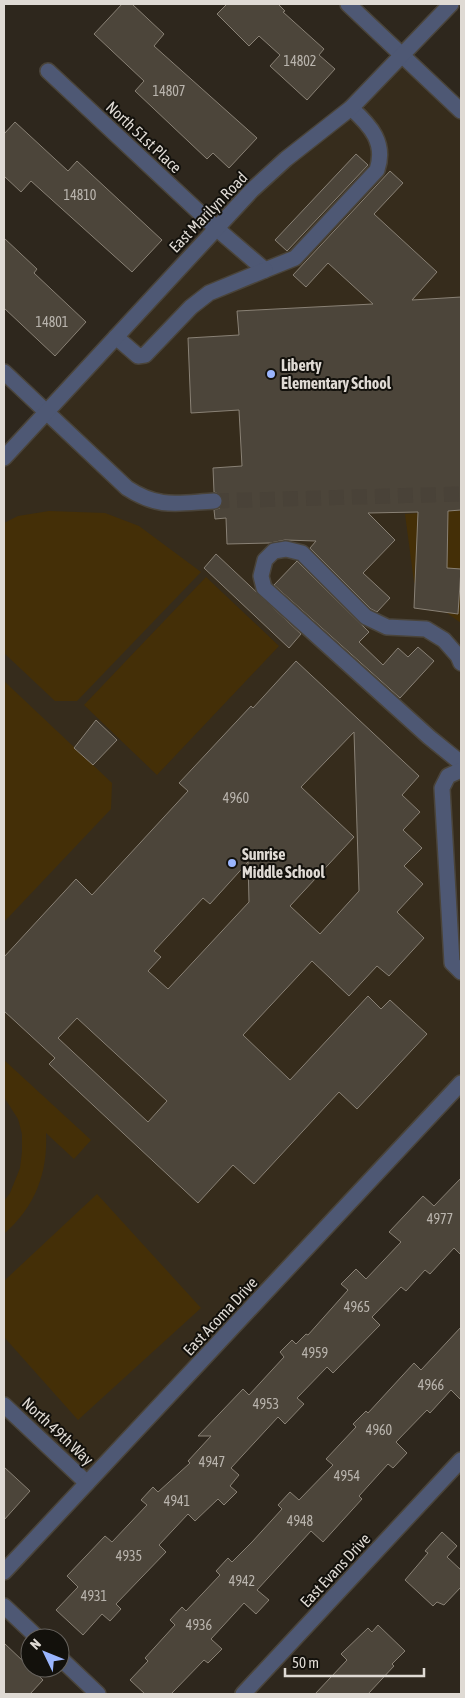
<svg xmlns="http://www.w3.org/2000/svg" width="465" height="1698" font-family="'Asap Condensed',sans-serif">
  <rect width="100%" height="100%" fill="#2e271d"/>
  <path fill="#362c1c" d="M403,55L461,111V1083L87,1483L4,1404V458L216,228Z"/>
  <g fill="#442f07">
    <path d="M461,510V623L426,598L414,582L405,514Z"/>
    <path d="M49,511L105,513L139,526L201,572L77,701H55L4,653V523L18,516Z"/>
    <path d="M206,577L279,646L157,775L84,705Z"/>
    <path d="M4,681L112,783L111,809L4,922Z"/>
    <path d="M4,1060L91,1140L74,1159L46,1133C48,1173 35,1207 4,1234V1201L10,1193L20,1168L22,1152V1134L18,1119L4,1097Z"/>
    <path d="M97,1194L201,1308L78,1420L4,1337V1281Z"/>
  </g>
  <g fill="#4c453a" stroke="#898175" fill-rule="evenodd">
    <path d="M122,4H132L164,34L154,46L257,138L229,168L213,153L207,159L135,91L144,81L94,34Z"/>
    <path d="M227,4H278L285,11L283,12L324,49L319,55L335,69L307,100L270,66L280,55L259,36L249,46L217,14Z"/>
    <path d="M15,122L68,171L77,161L162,240L132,272L31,181L21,192L4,176V134Z"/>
    <path d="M356,154L368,165L287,251L275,240Z"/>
    <path d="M390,171L403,183L374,214L437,272L412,300L461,297V510L448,511L447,568L461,569L458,614L414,608L418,512L368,513L395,540L363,573L390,598L377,612L371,609L310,548L316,541L285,540L270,543L227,544L226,518L215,519L214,510L220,508L223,501L221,495L214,492L213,468L242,466L239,410L191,413L188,338L239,335L237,311L373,304L328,263L306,287L293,275Z"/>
    <path d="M4,238L37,269L34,273L86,322L55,356L4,308Z"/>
    <path d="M216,554L301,634L289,648L204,568Z"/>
    <path d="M297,561L369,632L359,642L383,665L398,648L408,657L418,647L434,661L400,698L274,585Z"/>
    <path d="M296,661L419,776L402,795L420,812L403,830L422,848L404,866L423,884L397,912L424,938L389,976L377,966L349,996L312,961L243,1035L290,1080L368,996L381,1009L390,1000L427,1034L357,1109L339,1092L254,1184L233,1165L198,1203L49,1064L55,1058L4,1011V957L76,879L92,895L188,791L179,783L251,706L253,708ZM354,732L359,891L320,934L290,906L354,837L301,787ZM248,862L249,902L168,989L148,971L161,957L154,951L203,898L210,904ZM77,1018L167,1101L148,1122L58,1038Z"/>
    <path d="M96,720L117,740L93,765L74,748Z"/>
    <path d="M461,1178V1255L454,1248L430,1274L425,1270L406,1291L401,1287L372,1317L380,1325L333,1373L327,1367L297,1398L304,1404L285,1424L278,1417L231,1468L239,1475L230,1486L237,1492L224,1505L218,1499L195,1521L188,1514L159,1545L166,1552L116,1604L121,1609L110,1621L102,1614L83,1635L56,1610L78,1587L67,1576L105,1536L112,1542L147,1505L141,1500L153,1487L158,1492L190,1463L188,1461L211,1436H198L243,1389L249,1395L284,1357L280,1352L292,1340L296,1344L306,1334L308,1335L348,1290L341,1284L356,1269L366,1279L401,1242L389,1232L423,1196L434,1206Z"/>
    <path d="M461,1327V1400L451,1390L430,1413L427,1410L396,1442L407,1453L393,1468L388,1464L359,1496L362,1499L323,1542L311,1531L257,1590L269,1600L256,1614L244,1603L211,1639L222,1649L208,1663L204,1660L171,1694H145L130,1680L148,1661L145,1658L175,1625L170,1620L182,1607L186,1611L220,1575L216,1571L228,1558L232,1562L252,1542L282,1509L278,1505L290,1492L299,1500L333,1465L326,1459L356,1427L353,1424L366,1411L368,1413L414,1363L421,1370Z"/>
    <path d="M4,1467L30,1491L4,1520Z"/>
    <path d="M442,1532L457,1546L447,1557L461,1570V1587L444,1605L437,1602L433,1606L405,1580L428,1553L425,1551Z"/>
    <path d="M378,1625L405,1651L392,1664L394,1666L368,1694H315L347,1660L341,1654L368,1628L372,1632Z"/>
    <path d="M4,1643L43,1680L30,1694H4Z"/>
  </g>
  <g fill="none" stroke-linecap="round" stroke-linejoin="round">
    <path stroke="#494238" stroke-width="15" stroke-dasharray="15 8" stroke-linecap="butt" d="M214,501L461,494"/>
    <g stroke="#4a443a" stroke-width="18">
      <g id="minor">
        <path d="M348,4L461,111"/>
        <path d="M48,71L216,228L265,270L295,258L377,170C386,143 371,126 351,108"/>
        <path d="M116,337L138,356L145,355L191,307L209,293L265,270"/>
        <path d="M4,372L127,488C159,509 178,503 214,501"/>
        <path d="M4,458L252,190L286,159L351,108L451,4"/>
        <path d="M461,663L458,656L444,640L426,629L387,627L366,617L302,553L286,549L274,551L265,560L261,576L264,588L429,737L461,763"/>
        <path d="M461,770L448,776L442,788L452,963L461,972"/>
        <path d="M4,1405L87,1483"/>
        <path d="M4,1572L461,1083"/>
        <path d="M4,1606L38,1638"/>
        <path d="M60,1658L98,1694"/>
        <path d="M243,1694L461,1460"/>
      </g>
    </g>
    <use href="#minor" stroke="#4e5874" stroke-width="15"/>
  </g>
  <g fill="#9ab5fd" stroke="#13110c" stroke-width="2">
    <circle cx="271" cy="374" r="5"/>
    <circle cx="232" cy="863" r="5"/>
  </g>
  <g text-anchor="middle" stroke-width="4" stroke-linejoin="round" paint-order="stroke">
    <g font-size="14" fill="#bab5ae">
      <text x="300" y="66">14802</text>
      <text x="169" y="96">14807</text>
      <text x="80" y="200">14810</text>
      <text x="52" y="327">14801</text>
      <text x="236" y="803">4960</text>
      <text x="440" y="1224">4977</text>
      <text x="357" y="1312">4965</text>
      <text x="315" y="1358">4959</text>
      <text x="431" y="1390">4966</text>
      <text x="266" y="1409">4953</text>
      <text x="379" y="1435">4960</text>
      <text x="212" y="1467">4947</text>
      <text x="347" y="1481">4954</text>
      <text x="177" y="1506">4941</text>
      <text x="300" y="1526">4948</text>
      <text x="129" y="1561">4935</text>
      <text x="242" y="1586">4942</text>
      <text x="94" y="1601">4931</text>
      <text x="199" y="1630">4936</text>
    </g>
    <g font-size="16" fill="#dfdad4" stroke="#13110c">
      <text transform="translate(144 137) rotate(43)" y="6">North 51st Place</text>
      <text transform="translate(208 212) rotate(-46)" y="6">East Marilyn Road</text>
      <text transform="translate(220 1316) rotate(-47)" y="6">East Acoma Drive</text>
      <text transform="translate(58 1431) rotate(43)" y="6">North 49th Way</text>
      <text transform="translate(335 1570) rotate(-47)" y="6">East Evans Drive</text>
    </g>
    <g font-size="16" font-weight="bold" fill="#dfdad4" stroke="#13110c" text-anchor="start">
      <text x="281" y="371">Liberty<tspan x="281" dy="18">Elementary School</tspan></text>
      <text x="242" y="860">Sunrise<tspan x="242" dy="18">Middle School</tspan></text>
    </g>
  </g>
  <rect width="465" height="1698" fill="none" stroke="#dfdad4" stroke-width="10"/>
  <g transform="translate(45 1653) rotate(313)"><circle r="24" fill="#13110c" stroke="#65615c"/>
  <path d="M0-4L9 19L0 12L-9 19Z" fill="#9ab5fd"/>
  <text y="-8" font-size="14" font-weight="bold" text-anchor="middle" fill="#dfdad4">N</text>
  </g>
  <path d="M285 1668v8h139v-8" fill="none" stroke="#dfdad4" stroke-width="2.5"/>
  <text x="292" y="1668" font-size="15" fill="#dfdad4" stroke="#13110c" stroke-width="4" paint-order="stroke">50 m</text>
</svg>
